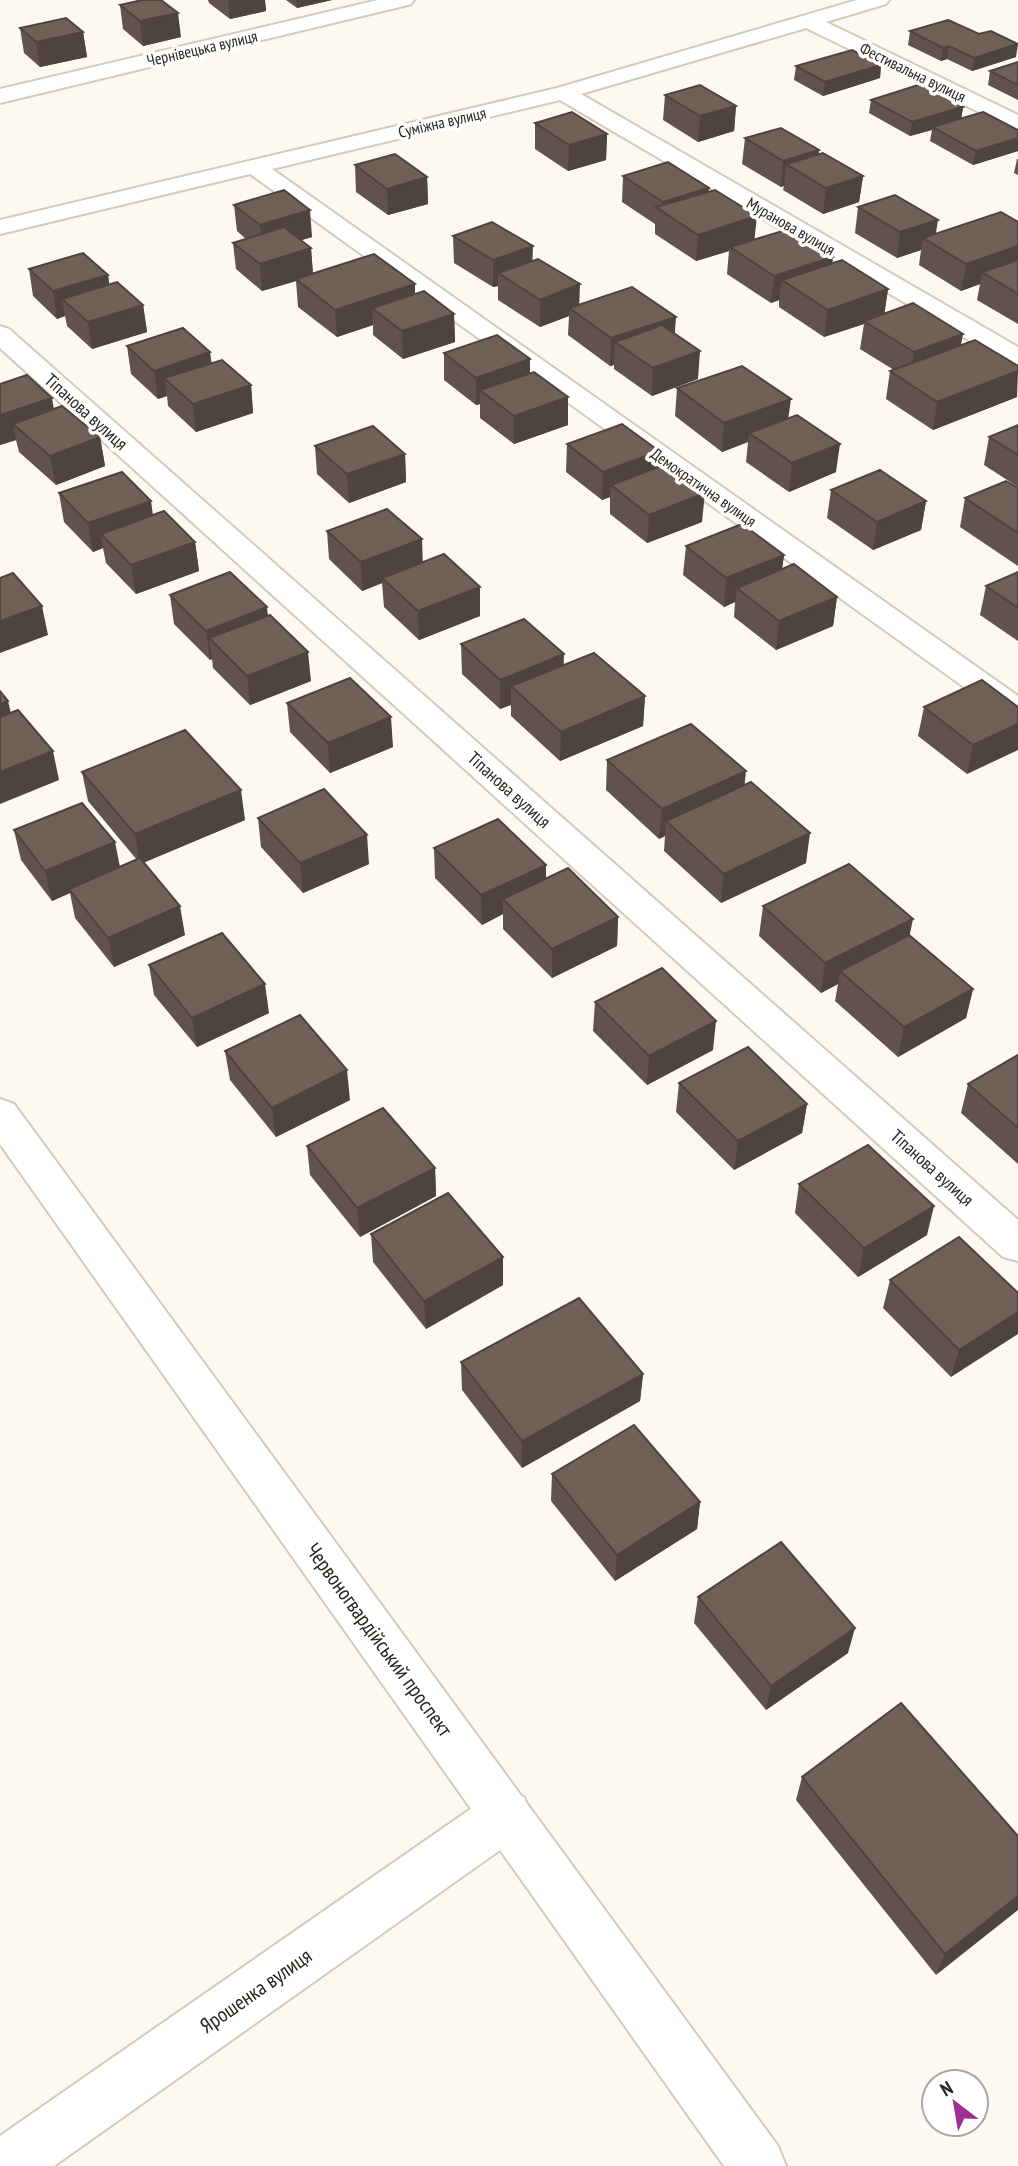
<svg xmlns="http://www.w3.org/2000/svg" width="1018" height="2166" font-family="'PT Sans Narrow',sans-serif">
  <rect width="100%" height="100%" fill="#fef8f2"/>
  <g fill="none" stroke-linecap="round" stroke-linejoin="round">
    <g stroke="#d7c9b9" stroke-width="4">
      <g id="minor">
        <path d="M378,0H414L411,4L404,6L0,103V89Z"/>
        <path d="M857,0H889L886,4L826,22L1018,115V131L806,28L581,94L1018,347V366L1009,364L560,100L272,169L1018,696V721L1007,718L250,174L0,234V220L557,88Z"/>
        <path d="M0,326L9,329L1018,1220V1261L1003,1257L0,348Z"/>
        <path d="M506,1790L524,1797L531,1815L524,1833L54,2166H0V2136L488,1797Z"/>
      </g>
    </g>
    <g stroke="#d7c9b9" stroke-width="4">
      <path id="secondary" d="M0,1099L14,1104L778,2146L786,2166H724L0,1144Z"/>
    </g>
    <use href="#minor" fill="#fff" fill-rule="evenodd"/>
    <use href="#secondary" fill="#fff" fill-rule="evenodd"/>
  </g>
  <g fill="#61534b">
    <path d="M208,0H265L266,11L230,19L209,3Z"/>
    <path d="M286,0H332L297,8Z"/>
    <path d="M120,5L181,37L143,46L123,29Z"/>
    <path d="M20,28L83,32L87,57L40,67L24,53Z"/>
    <path d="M910,31L979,34L1016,57L972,71L947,59L941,61L908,45Z"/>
    <path d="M1018,62V100L988,85L990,71Z"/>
    <path d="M881,65L880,78L823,96L794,80L796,66Z"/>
    <path d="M665,95L736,106L734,131L698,142L663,120Z"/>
    <path d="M871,100L963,107L961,119L1018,130V151L973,165L930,141L932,130L910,136L869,113Z"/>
    <path d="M535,123L607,134L606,160L568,171L535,149Z"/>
    <path d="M745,138L819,150V154L863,176L859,202L823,214L783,190L784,186L781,187L742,164Z"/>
    <path d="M1017,159H1018V175L1014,173Z"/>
    <path d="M355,165L427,177L428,204L388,215L356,192Z"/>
    <path d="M623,176L709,192L755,239L832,263L888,289L884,314L961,345L1017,397L933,430L886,399L890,371L894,370L860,349L864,324L824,337L779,307V300L771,303L727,274L729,251L696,261L655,234V224L622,202Z"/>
    <path d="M234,205L312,237L301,240L311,248L313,274L415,284V294L454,314L455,342L403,359L373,335V325L337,337L298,307L296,281L262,291L236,269L233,243L246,239L237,231Z"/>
    <path d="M858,207L936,234L1018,222V324L977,300L980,284L961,291L919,265L921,250L897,258L855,233Z"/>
    <path d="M453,236L533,261L579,304L675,334L698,379L652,396L614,369V365L610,366L568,335L569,316L540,327L498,300V286L493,287L454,263Z"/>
    <path d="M29,269L108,275L109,285L143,305L147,332L92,349L67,326L65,316L57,319L33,296Z"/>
    <path d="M127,346L212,363L251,385L253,413L196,432L168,406L167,396L158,399L131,374Z"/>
    <path d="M444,353L530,359V373L568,425L514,444L480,418V404L476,405L444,380Z"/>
    <path d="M0,384L54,409L100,437L105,466L56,485L19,452L16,440L0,445Z"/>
    <path d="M677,388L788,418L836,472L789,492L746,462L748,442L722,452L675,416Z"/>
    <path d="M1018,425V487L984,465L989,437Z"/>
    <path d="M567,444L659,451L658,467L702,522L647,543L610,514V497L602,500L566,472Z"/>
    <path d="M315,446L405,454L406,482L349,503L317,474Z"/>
    <path d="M1018,488V566L960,527L965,498Z"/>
    <path d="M831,490L926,501L921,530L873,550L827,518Z"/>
    <path d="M59,493L153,515L195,542L199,571L136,594L106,563L103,548L93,552L64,522Z"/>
    <path d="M327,531L423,562L480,587V616L419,640L384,607L382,583L362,591L329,559Z"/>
    <path d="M686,546L784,555L782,569L837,597L833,626L776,650L734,617L735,602L724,607L683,575Z"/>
    <path d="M1018,572V641L980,615L986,586Z"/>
    <path d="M170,595L267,607V616L311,681L250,705L213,668L212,659L210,660L174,624Z"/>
    <path d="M461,644L564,665L645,696L643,726L560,761L511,716V705L500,709L462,674Z"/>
    <path d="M287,703L393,747L330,773L290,732Z"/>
    <path d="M924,707H1018L967,774L918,736Z"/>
    <path d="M607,760L745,785L806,863L721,903L664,851L665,836L659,839L606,790Z"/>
    <path d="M82,772L245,820L143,863L185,935L114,967L75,918L70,893L52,901L21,860L14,830L120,867L137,860L88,801Z"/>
    <path d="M258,818L369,864L303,893L261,847Z"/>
    <path d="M434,848L546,865V879L618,917L617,946L552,978L503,929V914L482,925L435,878Z"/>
    <path d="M763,906L910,935L973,989L966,1018L898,1057L835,1001L838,984L821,993L759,936Z"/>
    <path d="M149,965L269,1013L197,1047L154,995Z"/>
    <path d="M595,1002L713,1050L647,1085L593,1031Z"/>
    <path d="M225,1051L350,1100L276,1137L230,1080Z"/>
    <path d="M1018,1055V1164L961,1113L968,1084Z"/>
    <path d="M679,1083L807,1104L802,1133L734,1170L676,1112Z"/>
    <path d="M307,1146L435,1168L436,1196L360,1237L310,1175Z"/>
    <path d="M799,1184L927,1235L858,1277L795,1213Z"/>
    <path d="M371,1234L503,1257V1285L426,1329L373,1262Z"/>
    <path d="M890,1280L1018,1293L951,1377L883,1308Z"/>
    <path d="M461,1362L643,1374L640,1401L522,1468L462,1390Z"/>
    <path d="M552,1474L700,1502L697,1529L615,1581L551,1501Z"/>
    <path d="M698,1597L848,1653L766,1710L694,1623Z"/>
    <path d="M802,1777L1018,1836L936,1975L796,1800Z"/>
  </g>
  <g fill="#4f433d">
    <path d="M228,0H265L266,11L230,19Z"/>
    <path d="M296,0H332L297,8Z"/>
    <path d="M178,13L181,37L143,46L140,21Z"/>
    <path d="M83,32L87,57L40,67L36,42Z"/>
    <path d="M1018,44L1016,57L972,71L974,58Z"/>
    <path d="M949,46L947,59L941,61L943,48Z"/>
    <path d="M881,65L880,78L823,96L825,82Z"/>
    <path d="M736,106L734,131L698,142L700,116Z"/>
    <path d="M963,107L961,121L932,127V130L910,136L912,122Z"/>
    <path d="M607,134L606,160L568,171L569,145Z"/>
    <path d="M1018,138V151L973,165L976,151Z"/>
    <path d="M819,150L817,176L786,164L784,186L781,187L783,161Z"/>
    <path d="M863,176L859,202L823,214L826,188Z"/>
    <path d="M427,177L428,204L388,215L387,189Z"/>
    <path d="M709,188L707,214L662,211L663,202Z"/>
    <path d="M310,210L312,237L263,252L260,225Z"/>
    <path d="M757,216L754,243L730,247L729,251L696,261L698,235Z"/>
    <path d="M938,220L934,245L923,238L921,250L897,258L900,232Z"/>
    <path d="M533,246L532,273H498V286L493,287V260Z"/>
    <path d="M1018,246V271L982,272L980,284L961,291L966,264Z"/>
    <path d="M311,248L313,275L296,279V281L262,291L260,264Z"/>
    <path d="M833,257L830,284L782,280L779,300L771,303L774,276Z"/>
    <path d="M108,275L112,302L62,299L65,316L57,319L53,291Z"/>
    <path d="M415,284V311L372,308L373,325L337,337L335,310Z"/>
    <path d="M580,284L579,311L569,308V316L540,327V300Z"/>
    <path d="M888,289L884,317L864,321V324L824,337L828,310Z"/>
    <path d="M143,305L147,332L92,349L88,322Z"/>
    <path d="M454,314L455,342L403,359L402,331Z"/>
    <path d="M676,317L674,345L615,342L614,365L610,366L611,338Z"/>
    <path d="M963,334L958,361L910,380L914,352Z"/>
    <path d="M700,351L698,379L652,396L653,368Z"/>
    <path d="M210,352L214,380L164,378L167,396L158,399L154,371Z"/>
    <path d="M530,359L529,387L480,390V404L476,405V378Z"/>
    <path d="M1018,371L1017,397L933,430L937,402Z"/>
    <path d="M251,385L253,413L196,432L193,404Z"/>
    <path d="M568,397V425L514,444V416Z"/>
    <path d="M52,398L57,426L13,424L16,440L0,445V415Z"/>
    <path d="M791,399L787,427L749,433L748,442L722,452L724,423Z"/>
    <path d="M100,437L105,466L56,485L50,456Z"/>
    <path d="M840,444L836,472L789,492L792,463Z"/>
    <path d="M659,451L657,480L611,485L610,497L602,500L603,472Z"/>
    <path d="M405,454L406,482L349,503L347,474Z"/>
    <path d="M705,493L702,522L647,543L649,515Z"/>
    <path d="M151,501L155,530L101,534L103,548L93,552L88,523Z"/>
    <path d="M926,501L921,530L873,550L877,522Z"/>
    <path d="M422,539L423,568L382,578V583L362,591L361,562Z"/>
    <path d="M195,542L199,571L136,594L131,565Z"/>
    <path d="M784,555L780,584L737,588L735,602L724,607L726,578Z"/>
    <path d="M480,587V616L419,640L418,611Z"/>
    <path d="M837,597L833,626L776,650L779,621Z"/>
    <path d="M42,606L48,635L0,653V621Z"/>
    <path d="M267,607L270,637L209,638L212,659L210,660L206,631Z"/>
    <path d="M308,652L311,681L250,705L247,676Z"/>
    <path d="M564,654L563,683L511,686V705L500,709V680Z"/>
    <path d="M645,696L643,726L560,761L561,732Z"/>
    <path d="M8,701L15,730L0,736V704Z"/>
    <path d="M391,717L393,747L330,773L328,743Z"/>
    <path d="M1018,724V750L967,774L973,745Z"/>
    <path d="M53,751L59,780L0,804V772Z"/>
    <path d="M746,771L743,801L666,821L665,836L659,839L662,809Z"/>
    <path d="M241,790L245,820L140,864L135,834Z"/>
    <path d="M810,833L806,863L721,903L724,874Z"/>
    <path d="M367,835L369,864L303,893L300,863Z"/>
    <path d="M115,842L121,872L69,889L70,893L52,901L45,871Z"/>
    <path d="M546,865V894L503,899V914L482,925L481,895Z"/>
    <path d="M180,906L185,935L114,967L108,938Z"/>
    <path d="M618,917L617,946L552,978V949Z"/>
    <path d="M913,919L907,948L840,971L838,984L821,993L825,963Z"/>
    <path d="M265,984L269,1013L197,1047L192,1018Z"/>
    <path d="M973,989L966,1018L898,1057L904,1027Z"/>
    <path d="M716,1021L713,1050L647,1085L649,1056Z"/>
    <path d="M347,1070L350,1100L276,1137L272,1108Z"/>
    <path d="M807,1104L802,1133L734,1170L738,1141Z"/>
    <path d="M435,1168L436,1196L360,1237L357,1208Z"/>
    <path d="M934,1206L927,1235L858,1277L864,1248Z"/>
    <path d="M503,1257V1285L426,1329L424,1301Z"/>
    <path d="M1018,1312V1334L951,1377L959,1350Z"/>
    <path d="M643,1374L640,1401L522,1468V1441Z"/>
    <path d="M700,1502L697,1529L615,1581L617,1555Z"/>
    <path d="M855,1628L848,1653L766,1710L771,1686Z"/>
    <path d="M1018,1896V1910L936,1975L945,1954Z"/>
  </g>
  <g fill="#716057" stroke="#4f433d" stroke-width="2">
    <path d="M142,0H161L178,13L140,21L120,5Z"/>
    <path d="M66,18L83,32L36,42L20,28Z"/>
    <path d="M948,20L979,34L991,31L1018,44L974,58L949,46L943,48L910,31Z"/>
    <path d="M852,50L881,65L825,82L796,66Z"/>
    <path d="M1018,62V85L990,71Z"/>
    <path d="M921,84L963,107L912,122L871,100Z"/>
    <path d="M700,85L736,106L700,116L665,95Z"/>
    <path d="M572,112L607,134L569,145L535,123Z"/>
    <path d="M983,112L1018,130V138L976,151L932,127Z"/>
    <path d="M781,128L819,150L783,161L745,138Z"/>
    <path d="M823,153L863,176L826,188L786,164Z"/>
    <path d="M395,154L427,177L387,189L355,165Z"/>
    <path d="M668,162L709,188L663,202L623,176Z"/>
    <path d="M284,190L310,210L260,225L234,205Z"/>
    <path d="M715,190L757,216L698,235L656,207Z"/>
    <path d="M895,195L938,220L900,232L858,207Z"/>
    <path d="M1001,212L1018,222V246L966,264L923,238Z"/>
    <path d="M492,222L533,246L493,260L453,236Z"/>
    <path d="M284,227L311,248L260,264L233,243Z"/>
    <path d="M789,229L833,257L774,276L730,247Z"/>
    <path d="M83,253L108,275L53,291L29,269Z"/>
    <path d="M374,254L415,284L335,310L296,279Z"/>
    <path d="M538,259L580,284L540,300L498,273Z"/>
    <path d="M842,260L888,289L828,310L782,280Z"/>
    <path d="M1018,260V294L982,272Z"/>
    <path d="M117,282L143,305L88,322L62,299Z"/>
    <path d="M632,287L676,317L611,338L569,308Z"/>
    <path d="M424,291L454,314L402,331L372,308Z"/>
    <path d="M913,303L963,334L914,352L864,321Z"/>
    <path d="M662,325L700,351L653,368L615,342Z"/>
    <path d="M183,328L210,352L154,371L127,346Z"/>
    <path d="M497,335L530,359L476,378L444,353Z"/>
    <path d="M975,340L1018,366V371L937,402L890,371Z"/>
    <path d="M222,360L251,385L193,404L164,378Z"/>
    <path d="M742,366L791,399L724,423L677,388Z"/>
    <path d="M534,372L568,397L514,416L480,390Z"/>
    <path d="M27,375L52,398L0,415V384Z"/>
    <path d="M62,406L100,437L50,456L13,424Z"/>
    <path d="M797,415L840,444L792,463L749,433Z"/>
    <path d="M622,424L659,451L603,472L567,444Z"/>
    <path d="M1018,425V455L989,437Z"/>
    <path d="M373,426L405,454L347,474L315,446Z"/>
    <path d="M666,464L705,493L649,515L611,485Z"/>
    <path d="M880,470L926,501L877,522L831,490Z"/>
    <path d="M122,472L151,501L88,523L59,493Z"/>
    <path d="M1006,481L1018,488V533L965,498Z"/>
    <path d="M387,509L422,539L361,562L327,531Z"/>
    <path d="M164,511L195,542L131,565L101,534Z"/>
    <path d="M742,524L784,555L726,578L686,546Z"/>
    <path d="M444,554L480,587L418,611L382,578Z"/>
    <path d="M794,564L837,597L779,621L737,588Z"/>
    <path d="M230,572L267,607L206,631L170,595Z"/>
    <path d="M1018,572V608L986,586Z"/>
    <path d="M13,573L42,606L0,621V578Z"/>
    <path d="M270,615L308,652L247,676L209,638Z"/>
    <path d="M524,619L564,654L500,680L461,644Z"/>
    <path d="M594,653L645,696L561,732L511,686Z"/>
    <path d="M350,678L391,717L328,743L287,703Z"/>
    <path d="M982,680L1018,707V724L973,745L924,707Z"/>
    <path d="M0,691L8,701L0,704Z"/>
    <path d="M18,710L53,751L0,772V717Z"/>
    <path d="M691,724L746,771L662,809L607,760Z"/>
    <path d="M185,730L241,790L135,834L82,772Z"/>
    <path d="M751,782L810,833L724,874L666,821Z"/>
    <path d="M324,789L367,835L300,863L258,818Z"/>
    <path d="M82,803L115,842L45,871L14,830Z"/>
    <path d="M498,819L546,865L481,895L434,848Z"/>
    <path d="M140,858L180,906L108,938L69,889Z"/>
    <path d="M849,864L913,919L825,963L763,906Z"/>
    <path d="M568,868L618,917L552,949L503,899Z"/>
    <path d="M222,933L265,984L192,1018L149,965Z"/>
    <path d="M909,935L973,989L904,1027L840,971Z"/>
    <path d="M662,968L716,1021L649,1056L595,1002Z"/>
    <path d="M300,1015L347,1070L272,1108L225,1051Z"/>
    <path d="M748,1047L807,1104L738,1141L679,1083Z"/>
    <path d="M1018,1055V1128L968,1084Z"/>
    <path d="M383,1108L435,1168L357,1208L307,1146Z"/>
    <path d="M868,1145L934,1206L864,1248L799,1184Z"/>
    <path d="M448,1193L503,1257L424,1301L371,1234Z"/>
    <path d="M959,1237L1018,1293V1312L959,1350L890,1280Z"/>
    <path d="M579,1298L643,1374L522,1441L461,1362Z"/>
    <path d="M634,1425L700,1502L617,1555L552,1474Z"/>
    <path d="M781,1542L855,1628L771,1686L698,1597Z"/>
    <path d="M901,1703L1018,1836V1896L945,1954L802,1777Z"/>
  </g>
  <g text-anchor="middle" stroke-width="7" stroke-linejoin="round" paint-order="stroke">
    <g font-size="16" fill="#29241e" stroke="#fff">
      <text transform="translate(202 48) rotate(-13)" y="6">Чернівецька вулиця</text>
      <text transform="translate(913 72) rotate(26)" y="6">Фестивальна вулиця</text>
      <text transform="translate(442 122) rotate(-13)" y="6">Суміжна вулиця</text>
      <text transform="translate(791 226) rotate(30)" y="6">Муранова вулиця</text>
      <text transform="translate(704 487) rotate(35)" y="6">Демократична вулиця</text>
    </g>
    <g font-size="18" fill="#29241e" stroke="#fff">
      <text transform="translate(86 412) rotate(42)" y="6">Тіпанова вулиця</text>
      <text transform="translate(509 790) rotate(42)" y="6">Тіпанова вулиця</text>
      <text transform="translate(932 1168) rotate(42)" y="6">Тіпанова вулиця</text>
    </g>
    <g font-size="21" fill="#29241e" stroke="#fff">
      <text transform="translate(379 1640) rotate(54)" y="7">Червоногвардійський проспект</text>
      <text transform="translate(256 1991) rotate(-35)" y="7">Ярошенка вулиця</text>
    </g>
  </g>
  <g transform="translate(955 2103) rotate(329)"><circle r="33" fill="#ffffff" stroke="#a9a7a5" stroke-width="2"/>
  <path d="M0-5L12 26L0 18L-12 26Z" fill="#9e3191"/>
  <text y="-10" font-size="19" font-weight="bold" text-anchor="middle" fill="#29241e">N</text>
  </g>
</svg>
